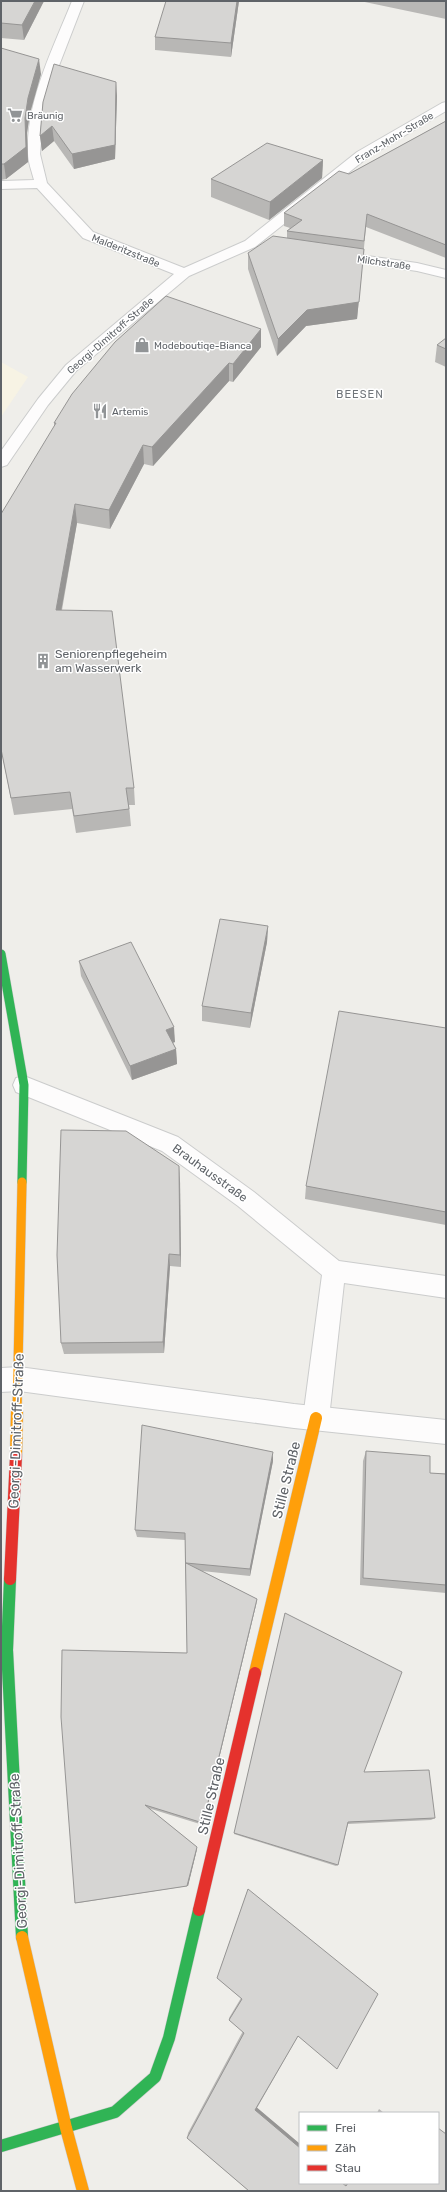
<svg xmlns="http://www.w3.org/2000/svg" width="447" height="2192" font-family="Rubik,sans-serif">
  <rect width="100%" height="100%" fill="#efeeea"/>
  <path fill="#f7f3e4" d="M1,362L28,377L1,417Z"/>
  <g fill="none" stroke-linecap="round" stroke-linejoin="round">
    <g stroke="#cbcccc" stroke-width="2">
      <g id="lane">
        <path d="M24,1076L178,1137L254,1192L339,1261L446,1276V1298L344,1283L329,1418L325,1427L316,1430L307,1427L303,1418L322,1275L238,1206L162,1151L16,1092L13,1085L16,1078Z"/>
        <path d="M19,1367L28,1371L31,1379L28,1387L19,1391L1,1392V1368Z"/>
      </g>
    </g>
    <g stroke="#cbcccc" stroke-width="2">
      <g id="street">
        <path d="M72,1H84L48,94L43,116L40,154L47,183L93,232L184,268L245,241L357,152L442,103L446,102V111L367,158L255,247L189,276L76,371L48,405L7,465L1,467V451L38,399L66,365L174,274L83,238L37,188L1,189V181L34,180C32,172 28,162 28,153C26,100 53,49 72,1Z"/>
        <path d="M332,251L417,263L446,270V278L417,271L327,258L325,255L327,252Z"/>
        <path d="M19,1367L294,1404L446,1420V1444L294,1428L19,1391L10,1387L7,1379L10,1371Z"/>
      </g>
    </g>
    <g stroke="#cacacb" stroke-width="10">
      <path id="fast-far1" d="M1,954L24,1085L22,1182"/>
    </g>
    <g stroke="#cacacb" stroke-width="13">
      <g id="fast">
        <path d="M10,1579L7,1650L22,1937"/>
        <path d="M1,2146L115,2112L155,2077L169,2038L199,1910"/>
      </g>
    </g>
    <g stroke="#cacacb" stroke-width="10">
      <path id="slow-far1" d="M17,1413L22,1182"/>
    </g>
    <g stroke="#cacacb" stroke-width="13">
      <g id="slow">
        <path d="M16,1456L17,1412"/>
        <path d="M255,1673L316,1418"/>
        <path d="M22,1937L66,2128L83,2191"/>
      </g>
    </g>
    <g stroke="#cacacb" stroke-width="13">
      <g id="jam">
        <path d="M10,1579L16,1456"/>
        <path d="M199,1910L255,1673"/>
      </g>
    </g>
    <use href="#lane" fill="#fdfcfc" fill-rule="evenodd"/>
    <use href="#street" fill="#fdfcfc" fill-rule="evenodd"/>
    <use href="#fast-far1" stroke="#30b455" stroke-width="9"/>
    <use href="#fast" stroke="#30b455" stroke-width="12"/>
    <use href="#slow-far1" stroke="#ff9f0a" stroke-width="9"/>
    <use href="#slow" stroke="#ff9f0a" stroke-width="12"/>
    <use href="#jam" stroke="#e5322d" stroke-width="12"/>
  </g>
  <g fill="#b8b7b5">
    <path d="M1,1H44L24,40L1,38Z"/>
    <path d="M239,1L231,57L155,50V37Z"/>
    <path d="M360,1H446V19Z"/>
    <path d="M1,48L41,74L30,113L27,133L28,162L6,179L1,180Z"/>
    <path d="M117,96L115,159L74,169L54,141L42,151L40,136L43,102Z"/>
    <path d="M446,121V258L366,227L357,319L306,326L277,356L248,269V253L287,238V231L290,228L284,226V213L349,174Z"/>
    <path d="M323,160L322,178L269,220L211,197V179Z"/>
    <path d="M261,329V347L233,382L229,381L153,466L144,464L110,529L77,523L62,610L134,788L135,805H129L131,826L76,833L72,809L14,815L1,749L54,427V423Z"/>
    <path d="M446,338V367L435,362L437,345Z"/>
    <path d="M268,926L267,942L250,1028L202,1021V1006Z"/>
    <path d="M79,961L175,1042L173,1043L176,1049L177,1064L132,1080L81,976Z"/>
    <path d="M446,1028V1225L305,1199L306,1186Z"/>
    <path d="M180,1180L181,1267L170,1266L164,1353L64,1354L61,1343Z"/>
    <path d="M366,1451L430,1473L446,1474V1593L360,1585L363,1461Z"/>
    <path d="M273,1461L250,1576L202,1571L257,1599L256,1605L203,1825L148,1808L197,1847V1849L188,1886L78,1903H75L187,1653L185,1540L137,1537L135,1530Z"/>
    <path d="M285,1613L364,1772L435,1818L431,1820L348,1824L338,1865L336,1866L234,1834Z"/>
    <path d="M248,1889L298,2036L257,2108L300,2144V2183H438L446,2191H249L187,2138L188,2133L243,2031L229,2020V2018L241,1998L217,1978Z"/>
    <path d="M379,2109L384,2113H377Z"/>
  </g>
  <g fill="#969594">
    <path d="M35,1H44L24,40L22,25Z"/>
    <path d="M237,1H239L231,57V43Z"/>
    <path d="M39,59L41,74L30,113L27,133L28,162L6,179L4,164L25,118L28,98Z"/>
    <path d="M116,82L117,96L115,159L74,169L72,154Z"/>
    <path d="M52,126L54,141L42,151L40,136Z"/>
    <path d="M323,160L322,178L269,220L270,202Z"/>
    <path d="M364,249L357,319L306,326L277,356L278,339L307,310Z"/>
    <path d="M261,329V347L233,382V364Z"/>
    <path d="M229,363V381L153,466L152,447Z"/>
    <path d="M143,445L144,464L110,529L109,510Z"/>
    <path d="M75,504L77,523L58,628L56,610Z"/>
    <path d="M268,926L267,942L250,1028L251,1013Z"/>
    <path d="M174,1027L175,1042L167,1044L166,1030Z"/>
    <path d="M176,1049L177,1064L132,1080L130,1066Z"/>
    <path d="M179,1166L180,1180L181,1267L180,1255Z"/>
    <path d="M169,1254L170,1266L164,1353L163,1342Z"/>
    <path d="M273,1452V1461L250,1576V1569Z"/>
    <path d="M257,1599L256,1605L203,1825V1823Z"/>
    <path d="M197,1847V1849L188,1886H187Z"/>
    <path d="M255,2106L300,2144V2148L255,2110Z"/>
  </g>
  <g fill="#d6d5d3" stroke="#969594">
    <path d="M1,1H35L22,25L1,23Z"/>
    <path d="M166,1H237L231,43L155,37Z"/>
    <path d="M1,48L39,59L28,98L25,118L26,147L4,164H1Z"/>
    <path d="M54,64L116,82L115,145L72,154L52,126L40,136L43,102Z"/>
    <path d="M446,121V245L367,214L364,241L287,231L302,220L284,213L339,171L349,174Z"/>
    <path d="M267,143L323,160L270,202L211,179Z"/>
    <path d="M273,236L364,249L359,302L307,310L278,339L248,253Z"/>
    <path d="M166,296L261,329L233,364L229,363L152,447L143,445L109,510L75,504L56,610L112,611L134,788H126L129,809L74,816L70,792L11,798L1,749V514L56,423H54L72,394L115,342Z"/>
    <path d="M446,338V349L437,345Z"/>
    <path d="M220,919L268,926L251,1013L202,1006Z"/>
    <path d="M131,942L174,1027L166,1030L176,1049L130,1066L79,961Z"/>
    <path d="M339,1011L446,1028V1212L306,1186Z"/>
    <path d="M61,1130L126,1131L179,1166L180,1255L169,1254L163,1342L61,1343L57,1255Z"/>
    <path d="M142,1425L273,1452L250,1569L186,1563L257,1599L203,1823L145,1805L197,1847L187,1886L75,1903L61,1717L62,1650L187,1653L185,1533L135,1530Z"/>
    <path d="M366,1451L430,1456V1473L446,1474V1585L363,1578Z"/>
    <path d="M285,1613L402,1672L364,1772L429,1770L435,1818L348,1822L338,1865L234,1833Z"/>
    <path d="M248,1889L378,1994L337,2069L298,2036L255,2110L300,2148V2183H342L346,2186L348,2183H438V2128L446,2134V2191H249L187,2138L244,2033L229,2020L242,1999L217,1978Z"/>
  </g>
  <defs>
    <g id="supermarket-bare" transform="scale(1.2)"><path d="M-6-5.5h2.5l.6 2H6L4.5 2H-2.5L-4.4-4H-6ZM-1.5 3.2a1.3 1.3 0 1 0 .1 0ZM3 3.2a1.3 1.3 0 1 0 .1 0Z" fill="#919496" stroke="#fff" stroke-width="2.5" paint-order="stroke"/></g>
    <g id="shop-bare" transform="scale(1.2)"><path d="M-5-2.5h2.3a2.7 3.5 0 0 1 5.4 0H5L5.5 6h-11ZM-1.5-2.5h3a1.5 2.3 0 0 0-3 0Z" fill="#919496" stroke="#fff" stroke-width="2.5" paint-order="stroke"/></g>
    <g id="restaurant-bare" transform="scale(1.2)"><path d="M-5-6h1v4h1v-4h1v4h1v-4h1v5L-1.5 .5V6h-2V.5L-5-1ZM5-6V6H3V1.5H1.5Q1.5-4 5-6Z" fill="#919496" stroke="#fff" stroke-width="2.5" paint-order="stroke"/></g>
    <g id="building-bare" transform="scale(1.2)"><path d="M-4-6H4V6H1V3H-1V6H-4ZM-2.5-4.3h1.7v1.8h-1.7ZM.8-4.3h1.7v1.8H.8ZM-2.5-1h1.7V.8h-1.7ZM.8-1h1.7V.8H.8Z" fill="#919496" stroke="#fff" stroke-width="2.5" paint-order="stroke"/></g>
  </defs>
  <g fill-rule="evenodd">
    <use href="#supermarket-bare" x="15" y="115"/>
    <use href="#shop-bare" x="142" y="345"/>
    <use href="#restaurant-bare" x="100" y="411"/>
    <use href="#building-bare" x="43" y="661"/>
  </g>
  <g text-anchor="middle" stroke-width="3" stroke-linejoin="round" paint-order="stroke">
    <g font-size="10" fill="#5f6368" stroke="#fff" text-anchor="start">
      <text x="27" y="119">Bräunig</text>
      <text x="154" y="349">Modeboutiqe-Bianca</text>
      <text x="112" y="415">Artemis</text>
    </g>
    <g font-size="10" fill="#5f6368" stroke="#fff">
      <text transform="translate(394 137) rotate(-31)" y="4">Franz-Mohr-Straße</text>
      <text transform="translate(126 250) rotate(22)" y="4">Malderitzstraße</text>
      <text transform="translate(384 262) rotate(8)" y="4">Milchstraße</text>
      <text transform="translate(110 335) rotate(-41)" y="4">Georgi-Dimitroff-Straße</text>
    </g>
    <g font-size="11" letter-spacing="1" fill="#70757a" stroke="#fff">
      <text x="360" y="398">BEESEN</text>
    </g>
    <g font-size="12" fill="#5f6368" stroke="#fff" text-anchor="start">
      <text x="55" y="658">Seniorenpflegeheim<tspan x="55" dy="14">am Wasserwerk</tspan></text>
    </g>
    <g font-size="12" fill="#5f6368" stroke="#fff">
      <text transform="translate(210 1173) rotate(36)" y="4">Brauhausstraße</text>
    </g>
    <g font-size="14" fill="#5f6368" stroke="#fff">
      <text transform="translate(16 1431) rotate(-88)" y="5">Georgi-Dimitroff-Straße</text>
      <text transform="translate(286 1480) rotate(-76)" y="5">Stille Straße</text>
      <text transform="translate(211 1796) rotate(-77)" y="5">Stille Straße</text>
      <text transform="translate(18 1851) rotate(-93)" y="5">Georgi-Dimitroff-Straße</text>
    </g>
  </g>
  <rect width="447" height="2192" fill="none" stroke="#5f6368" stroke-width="4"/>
  <rect x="299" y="2112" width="140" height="72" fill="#ffffff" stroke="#bfc1c3"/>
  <rect x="307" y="2125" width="20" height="6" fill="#30b455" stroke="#bfc1c3"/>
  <text x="335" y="2132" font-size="12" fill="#5f6368">Frei</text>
  <rect x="307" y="2145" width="20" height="6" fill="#ff9f0a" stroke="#bfc1c3"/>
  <text x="335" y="2152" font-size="12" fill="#5f6368">Zäh</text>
  <rect x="307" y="2165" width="20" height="6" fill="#e5322d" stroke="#bfc1c3"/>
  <text x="335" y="2172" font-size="12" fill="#5f6368">Stau</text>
</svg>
